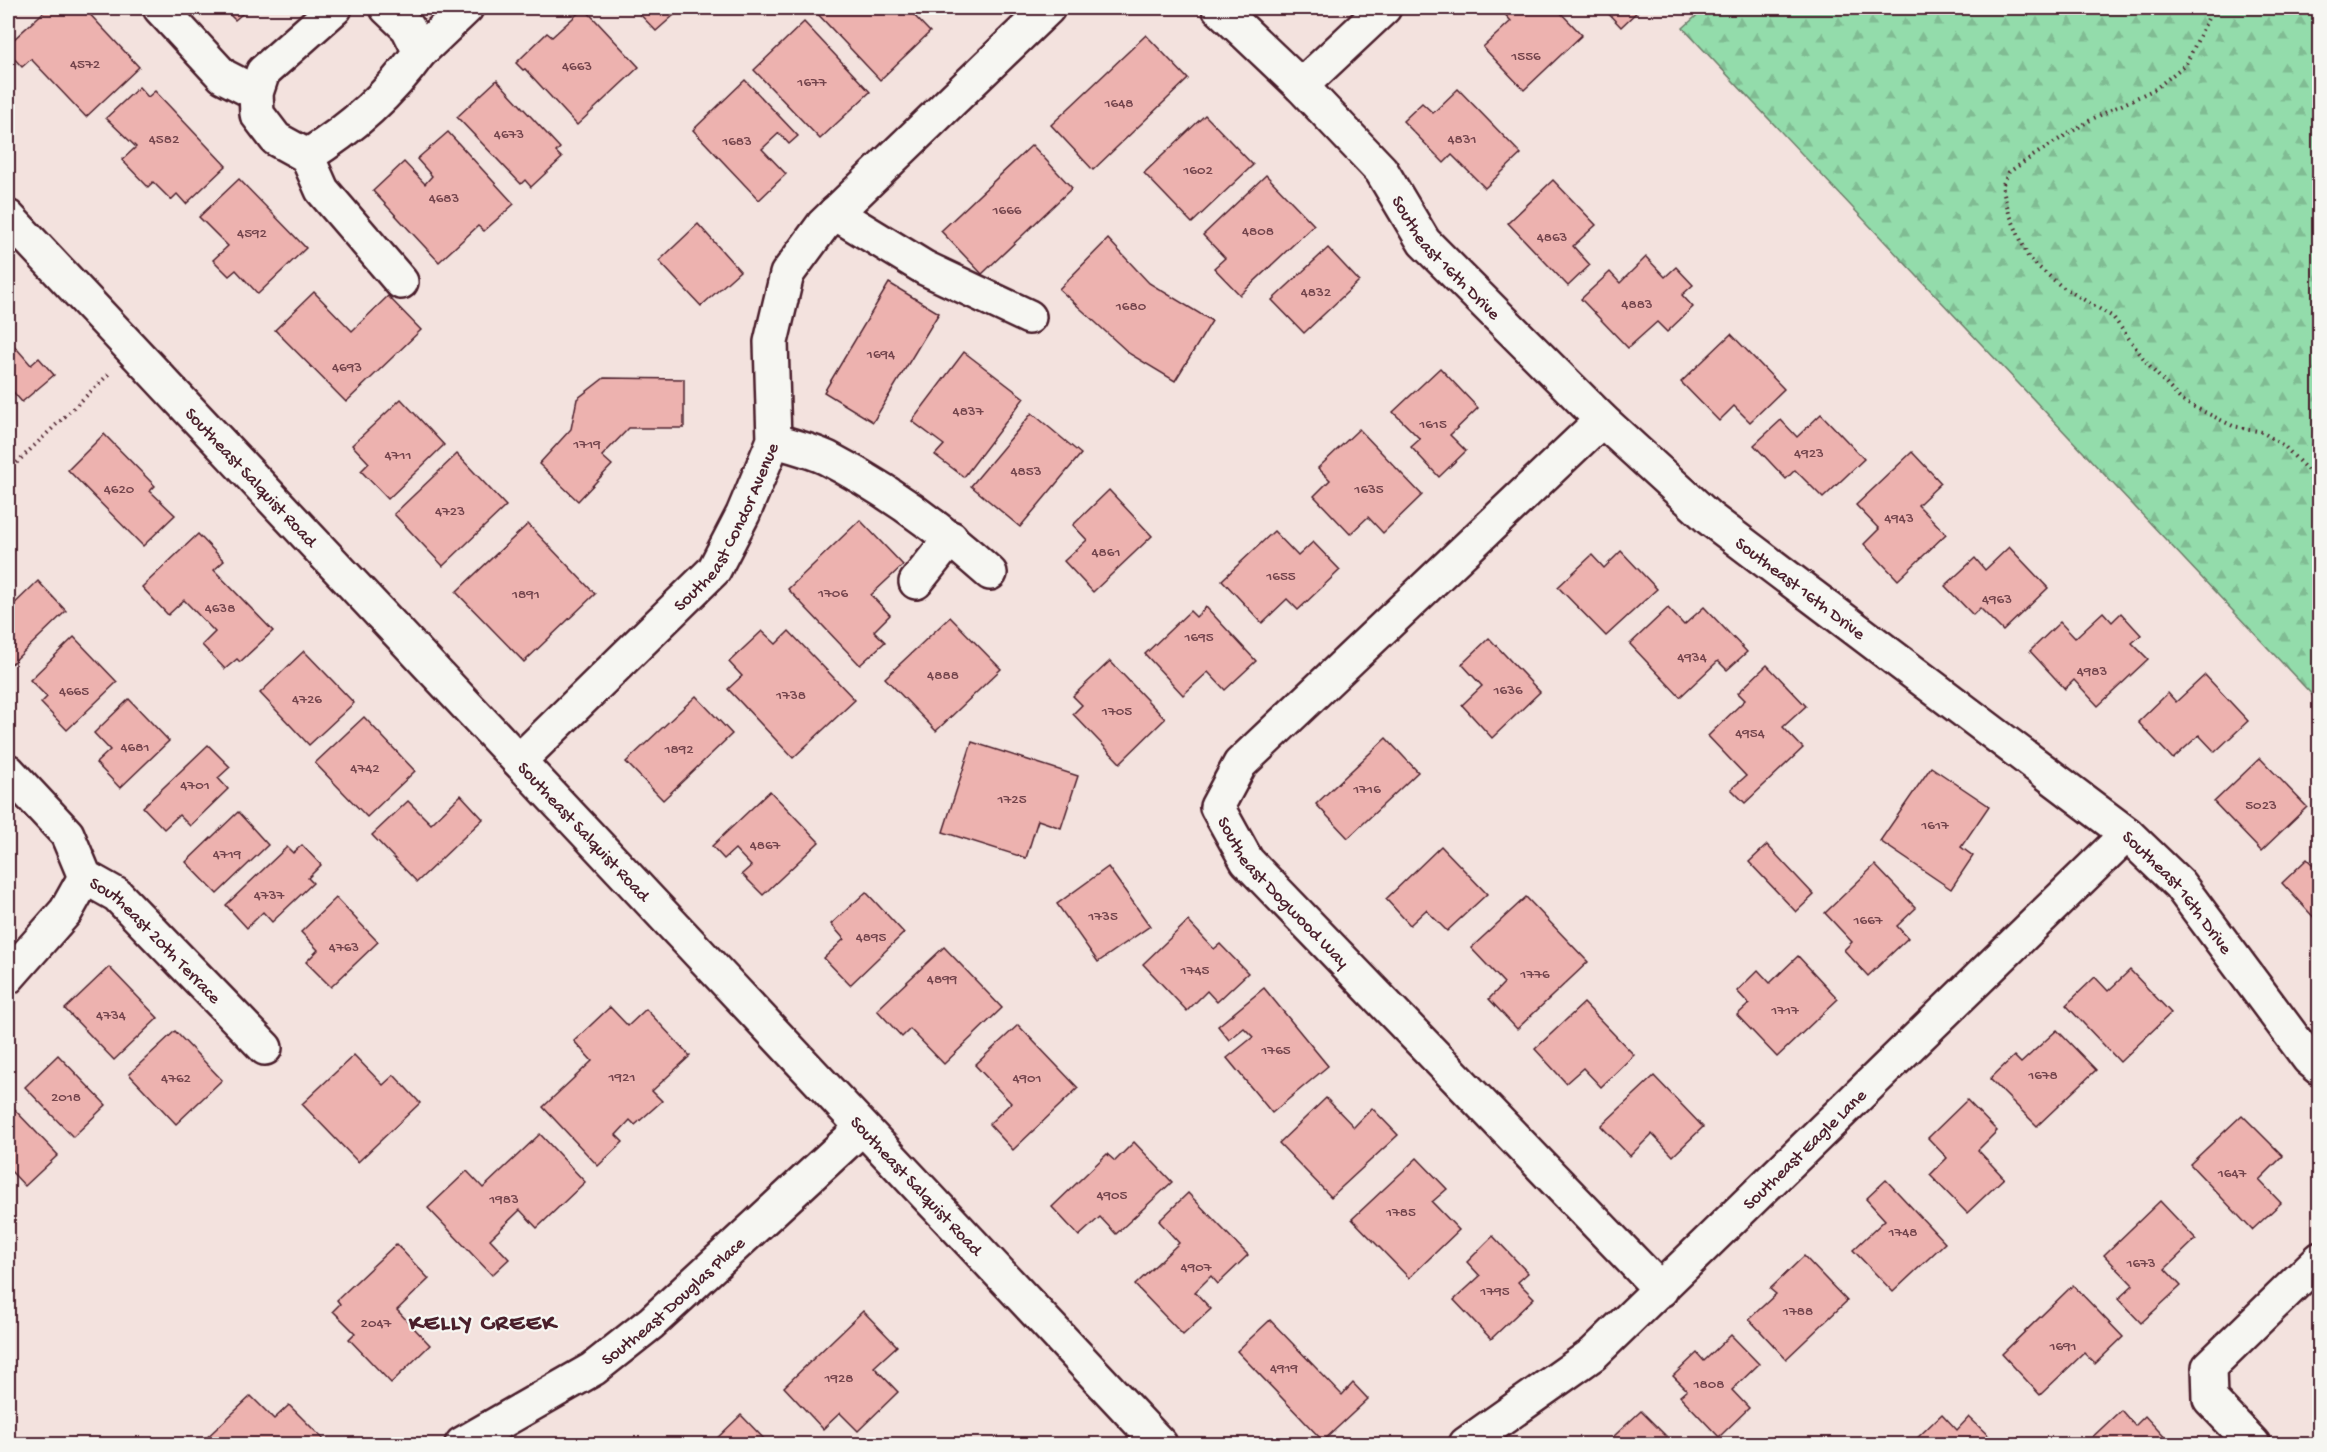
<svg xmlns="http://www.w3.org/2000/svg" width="2327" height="1452" font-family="'Gochi Hand',sans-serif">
  <defs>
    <pattern id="forest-firs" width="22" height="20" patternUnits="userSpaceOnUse" patternTransform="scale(1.5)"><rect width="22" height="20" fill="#93dcab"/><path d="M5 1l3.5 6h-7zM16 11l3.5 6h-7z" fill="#80bc93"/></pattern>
  </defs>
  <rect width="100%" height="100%" fill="#f3e2de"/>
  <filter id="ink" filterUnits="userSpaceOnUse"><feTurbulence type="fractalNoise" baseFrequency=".0167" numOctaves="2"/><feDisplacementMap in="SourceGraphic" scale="12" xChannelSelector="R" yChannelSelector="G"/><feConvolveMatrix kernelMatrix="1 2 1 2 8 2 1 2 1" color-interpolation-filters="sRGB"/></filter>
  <g filter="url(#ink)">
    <path fill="url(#forest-firs)" stroke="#6e7e6b" stroke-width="1.5" d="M1705,8H2319V702L1683,28Z"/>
    <g fill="#edb2af" stroke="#4a1f2b" stroke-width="1.5">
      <path d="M48,8H84L139,67L86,117L31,59L22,67L8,52V48L13,43L12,41Z"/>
      <path d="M223,8H249L235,20Z"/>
      <path d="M584,8L639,67L577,125L525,69L523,70L516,63L547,33L552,37Z"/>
      <path d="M634,8H682L656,31Z"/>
      <path d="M819,8H907L930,32L880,80L815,11Z"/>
      <path d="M1503,8H1556L1582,35L1524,90L1483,47L1511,21L1501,10Z"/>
      <path d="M1603,8H1641L1621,27Z"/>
      <path d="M804,22L870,92L820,139L754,70Z"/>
      <path d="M1146,35L1188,79L1093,170L1051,125Z"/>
      <path d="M497,80L560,148L556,152L562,158L531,187L525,180L521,184L457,117Z"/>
      <path d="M745,80L798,136L789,144L779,133L762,149L786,174L759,200L693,130Z"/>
      <path d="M139,87L148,97L155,91L226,166L186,204L177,194L171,200L153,182L148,187L122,160L136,147L106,118Z"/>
      <path d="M1458,89L1521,154L1485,188L1452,155L1444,163L1403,121L1422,103L1433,113Z"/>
      <path d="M1205,115L1253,165L1192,223L1144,173Z"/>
      <path d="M448,132L514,204L484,231L478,226L439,262L373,191L404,162L425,184L432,176L417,159Z"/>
      <path d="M1032,145L1072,188L982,274L941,231Z"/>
      <path d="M1266,175L1314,225L1240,295L1214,268L1225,258L1203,235Z"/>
      <path d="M239,179L306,248L258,294L236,270L229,276L213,260L228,246L199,217Z"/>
      <path d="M1553,180L1596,225L1573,246L1590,265L1568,286L1508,223Z"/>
      <path d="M698,224L740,271L701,306L659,261Z"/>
      <path d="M1108,239L1149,283L1212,321L1175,381L1130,354L1059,289Z"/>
      <path d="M1328,248L1359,281L1304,333L1272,300Z"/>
      <path d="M1646,257L1665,277L1676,267L1693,285L1682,295L1693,307L1667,332L1657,322L1628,348L1581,299L1610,272L1620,283Z"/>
      <path d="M889,283L939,313L873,422L824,392Z"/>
      <path d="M314,292L352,331L388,296L421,330L346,402L275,330Z"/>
      <path d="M1731,334L1784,389L1750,422L1734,406L1719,421L1681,382Z"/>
      <path d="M10,341L31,365L39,358L54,375L22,402L9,387L8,389V343Z"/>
      <path d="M964,352L1024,398L964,477L935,455L944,445L912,421Z"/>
      <path d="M1440,368L1478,408L1450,435L1466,451L1439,477L1411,447L1420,439L1393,412Z"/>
      <path d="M604,378L684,379V428H629L602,456L612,465L578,501L539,464L571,429L577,399Z"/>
      <path d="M401,399L444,445L388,499L361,471L369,463L352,445Z"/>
      <path d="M1032,413L1081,454L1020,527L971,486Z"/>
      <path d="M1821,414L1864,459L1823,498L1795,470L1786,479L1754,445L1781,420L1797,437Z"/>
      <path d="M1359,429L1422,495L1383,533L1368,517L1350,534L1314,496L1330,480L1318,468Z"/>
      <path d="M104,434L155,486L150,491L175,515L143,546L68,470Z"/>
      <path d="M1912,452L1941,483L1918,505L1946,534L1898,580L1864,544L1879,529L1856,505Z"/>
      <path d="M457,454L506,506L443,566L394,514Z"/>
      <path d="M1109,490L1152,536L1093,592L1064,561L1087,540L1073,525Z"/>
      <path d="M860,520L903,565L871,595L890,615L874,631L885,642L860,665L788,589Z"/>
      <path d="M528,524L595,594L524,662L456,592Z"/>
      <path d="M1274,531L1298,556L1313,542L1340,570L1298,610L1287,599L1262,623L1222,580Z"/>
      <path d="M198,534L224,561L214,570L273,631L240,662L237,659L225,669L202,645L215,632L184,600L168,615L142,587Z"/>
      <path d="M2009,547L2048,588L2003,631L1980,608L1973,615L1945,586L1975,558L1985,570Z"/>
      <path d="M1621,551L1657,589L1606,636L1558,587L1592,555L1604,568Z"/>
      <path d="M38,581L66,611L8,667V610Z"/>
      <path d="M1206,607L1256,661L1225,690L1208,672L1183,695L1145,654L1190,611L1196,617Z"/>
      <path d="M1704,607L1747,652L1727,670L1718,661L1680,697L1630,644L1668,608L1684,625Z"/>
      <path d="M2103,612L2112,622L2121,613L2141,635L2132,643L2148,659L2098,706L2074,680L2065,689L2030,651L2060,622L2075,638Z"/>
      <path d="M950,617L1001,669L936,731L885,678Z"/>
      <path d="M762,631L776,644L789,631L855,700L793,758L728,689L742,676L729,662Z"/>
      <path d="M74,637L117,682L67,730L41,703L47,697L30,680Z"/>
      <path d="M1489,638L1540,692L1492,738L1462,705L1482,686L1462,664Z"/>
      <path d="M304,651L354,703L309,745L260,693Z"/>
      <path d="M1110,661L1165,719L1120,763L1073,714L1082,705L1073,696Z"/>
      <path d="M1767,665L1806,706L1783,727L1803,748L1745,803L1731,789L1746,776L1708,736L1745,700L1738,693Z"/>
      <path d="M2205,675L2248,721L2215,752L2199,735L2173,759L2138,722L2168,693L2176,702Z"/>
      <path d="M696,696L732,734L663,800L626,762Z"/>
      <path d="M129,699L169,741L120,788L96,763L110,750L94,733Z"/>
      <path d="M364,717L415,771L367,817L315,763Z"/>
      <path d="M1386,738L1418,772L1348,838L1316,804Z"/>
      <path d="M972,742L1078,776L1061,828L1038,820L1026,858L943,832Z"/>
      <path d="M208,745L230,767L218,778L228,789L190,826L179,815L164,829L143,807Z"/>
      <path d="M2260,758L2307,807L2261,851L2214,802Z"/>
      <path d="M1931,767L1989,806L1961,847L1973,856L1951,889L1880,841Z"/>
      <path d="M770,791L819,842L763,895L742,874L751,866L735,849L724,859L712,846Z"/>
      <path d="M461,795L483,819L417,882L372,835L408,801L431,824Z"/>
      <path d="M238,812L268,845L217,894L186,862Z"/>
      <path d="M302,845L321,865L308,878L313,883L272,922L263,912L247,928L226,905L287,847L293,853Z"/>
      <path d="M1767,845L1814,895L1796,912L1749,862Z"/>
      <path d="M1441,846L1487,894L1447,931L1426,910L1410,925L1386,899Z"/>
      <path d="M2307,859L2320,872L2318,922L2282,883Z"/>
      <path d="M1875,865L1916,908L1897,926L1908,938L1868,976L1844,950L1852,942L1825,913Z"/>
      <path d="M1108,867L1150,926L1098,962L1057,904Z"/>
      <path d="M866,892L904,933L850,985L824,958L844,939L831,924Z"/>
      <path d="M1526,897L1588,962L1517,1029L1489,999L1504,983L1471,948Z"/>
      <path d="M336,898L378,942L331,987L306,962L318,950L301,932Z"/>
      <path d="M1188,921L1214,949L1220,944L1248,973L1217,1002L1207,991L1187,1011L1143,964Z"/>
      <path d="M944,947L1002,1008L944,1064L910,1029L902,1037L877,1010Z"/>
      <path d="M1798,956L1838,999L1777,1057L1737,1015L1749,1004L1737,991L1758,970L1770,983Z"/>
      <path d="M109,967L158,1018L114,1060L65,1009Z"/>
      <path d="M2130,970L2171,1013L2120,1062L2066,1005L2095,977L2108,991Z"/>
      <path d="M1264,988L1328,1066L1272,1113L1227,1058L1253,1037L1244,1028L1229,1040L1218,1026Z"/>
      <path d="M1584,1003L1634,1055L1601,1087L1583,1068L1566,1083L1535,1049Z"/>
      <path d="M610,1007L628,1026L646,1009L690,1056L652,1091L662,1101L635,1125L630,1120L616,1135L623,1142L598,1166L543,1107L592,1061L574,1041Z"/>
      <path d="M1018,1025L1078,1088L1013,1150L989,1124L1011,1103L975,1065Z"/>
      <path d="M2057,1030L2096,1070L2037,1126L1990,1079L2014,1056L2021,1063Z"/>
      <path d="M175,1031L222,1080L176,1124L129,1074Z"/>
      <path d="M58,1055L106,1105L73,1137L25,1087Z"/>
      <path d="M354,1055L383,1085L394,1075L420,1103L358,1162L302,1104Z"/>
      <path d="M1654,1076L1703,1127L1673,1156L1652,1134L1630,1156L1601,1126Z"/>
      <path d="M1326,1098L1354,1127L1372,1108L1398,1135L1331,1197L1279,1143Z"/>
      <path d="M1967,1100L1997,1131L1978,1150L2004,1178L1967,1213L1930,1175L1947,1158L1928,1138Z"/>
      <path d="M14,1109L58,1155L25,1186L8,1168V1115Z"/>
      <path d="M2242,1115L2283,1156L2259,1180L2281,1203L2252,1230L2190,1164Z"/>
      <path d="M540,1134L585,1182L537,1228L520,1210L490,1239L509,1259L492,1275L428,1208L467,1171L483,1188Z"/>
      <path d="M1134,1142L1172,1182L1116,1234L1100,1217L1079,1236L1052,1207L1107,1154L1115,1161Z"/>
      <path d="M1417,1158L1447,1189L1432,1202L1459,1230L1409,1278L1352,1219Z"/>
      <path d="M1886,1180L1945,1243L1893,1292L1853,1250L1885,1220L1866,1199Z"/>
      <path d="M1188,1193L1248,1255L1218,1284L1211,1276L1195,1292L1211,1309L1183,1335L1135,1285L1179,1243L1159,1221Z"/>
      <path d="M2160,1201L2196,1239L2165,1269L2181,1286L2141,1323L2118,1299L2133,1285L2104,1255Z"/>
      <path d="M1493,1236L1528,1273L1518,1282L1534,1298L1491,1339L1454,1300L1480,1276L1467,1262Z"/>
      <path d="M396,1244L429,1279L397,1310L430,1345L391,1383L349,1339L355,1333L333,1311L340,1304L337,1300Z"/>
      <path d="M1804,1256L1847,1301L1786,1359L1749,1319L1776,1294L1770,1289Z"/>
      <path d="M2073,1285L2123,1337L2095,1364L2084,1353L2040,1395L2002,1354Z"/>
      <path d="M863,1311L897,1346L874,1367L898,1392L858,1431L840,1413L823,1429L784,1387Z"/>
      <path d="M1270,1320L1342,1395L1353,1383L1368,1399L1323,1441L1237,1351Z"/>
      <path d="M1731,1335L1759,1364L1732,1390L1749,1408L1719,1437L1680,1396L1687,1390L1673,1376L1697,1353L1704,1361Z"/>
      <path d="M251,1396L274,1419L289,1405L323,1439L317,1444H200Z"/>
      <path d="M2121,1410L2135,1426L2145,1416L2171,1444H2085Z"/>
      <path d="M1641,1411L1674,1444H1620L1613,1437Z"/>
      <path d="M1942,1414L1957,1430L1969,1417L1997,1444H1911Z"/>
      <path d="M741,1415L769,1444H711Z"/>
    </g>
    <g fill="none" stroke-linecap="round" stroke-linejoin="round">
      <g stroke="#4a1f2b" stroke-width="38">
        <g id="minor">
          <path d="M160,8L223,76L256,93"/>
          <path d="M335,8L263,72L256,93L257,114L276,139L307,156C351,129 390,94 420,52L408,28L387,8"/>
          <path id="s1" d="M1219,8L1301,86L1381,170L1424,242L1602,420L1709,518L2127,834L2179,884L2309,1059L2320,1068"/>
          <path d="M420,52L466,8"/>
          <path d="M1301,86L1384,8"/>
          <path d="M307,156L322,190L401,282"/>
          <path d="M835,213L925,268L1029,317"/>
          <path id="s2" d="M8,217L1160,1444"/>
          <path id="s3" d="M1602,420L1240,764L1217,807L1247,861L1661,1290"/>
          <path d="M774,440C791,446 810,450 827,458C887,489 940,528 990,573"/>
          <path d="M916,582L951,538"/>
          <path id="s4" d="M519,761L714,570L743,514L774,440L771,342L787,274L823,225L1048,8"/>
          <path id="s5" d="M8,771L67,834L85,877L117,895L265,1048"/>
          <path d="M8,977L66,911L85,877"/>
          <path id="s6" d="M462,1444L593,1369L651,1323L862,1128"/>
          <path id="s7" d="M1466,1444L1593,1354L2127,834"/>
          <path d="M2253,1444L2210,1399L2209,1367L2320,1259"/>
        </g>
      </g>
      <g stroke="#4a1f2b" stroke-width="4" stroke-dasharray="1.5 4.5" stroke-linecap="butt">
        <path d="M2213,8L2186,64L2155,89L2092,119L2039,152L2009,172L2002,186L2009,213L2029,259L2061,286L2113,317L2150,367L2182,401L2233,426L2262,432L2284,446L2320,483"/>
        <path d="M8,471L109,374"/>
      </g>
      <use href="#minor" stroke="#f6f6f2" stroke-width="33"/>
    </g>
  </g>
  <g text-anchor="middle" stroke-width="4.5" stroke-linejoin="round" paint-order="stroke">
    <g font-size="15" fill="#73444c">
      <text x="1526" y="60">1556</text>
      <text x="85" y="68">4572</text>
      <text x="577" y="70">4663</text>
      <text x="812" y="86">1677</text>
      <text x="1119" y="107">1648</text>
      <text x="509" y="138">4673</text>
      <text x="164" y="143">4582</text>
      <text x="1462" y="143">4831</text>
      <text x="737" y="145">1683</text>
      <text x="1198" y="174">1602</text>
      <text x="444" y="202">4683</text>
      <text x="1007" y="214">1666</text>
      <text x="1258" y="235">4808</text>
      <text x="252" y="237">4592</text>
      <text x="1552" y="241">4863</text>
      <text x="1316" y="296">4832</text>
      <text x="1637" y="308">4883</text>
      <text x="1131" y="310">1680</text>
      <text x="881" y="358">1694</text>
      <text x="347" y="371">4693</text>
      <text x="968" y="415">4837</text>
      <text x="1433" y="428">1615</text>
      <text x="587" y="448">1719</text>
      <text x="1809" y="457">4923</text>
      <text x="398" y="459">4711</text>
      <text x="1026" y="475">4853</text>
      <text x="119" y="493">4620</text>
      <text x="1369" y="493">1635</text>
      <text x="450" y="515">4723</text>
      <text x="1899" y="522">4943</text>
      <text x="1106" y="556">4861</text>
      <text x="1281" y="580">1655</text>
      <text x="833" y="597">1706</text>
      <text x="526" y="598">1891</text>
      <text x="1997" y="603">4963</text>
      <text x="220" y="612">4638</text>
      <text x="1199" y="641">1695</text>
      <text x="1692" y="661">4934</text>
      <text x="2092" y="675">4983</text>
      <text x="943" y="679">4888</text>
      <text x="1508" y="694">1636</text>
      <text x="74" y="695">4665</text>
      <text x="791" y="699">1738</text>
      <text x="307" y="703">4726</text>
      <text x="1117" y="715">1705</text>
      <text x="1750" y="737">4954</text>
      <text x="135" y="751">4681</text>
      <text x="679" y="753">1892</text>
      <text x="365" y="772">4742</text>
      <text x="195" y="789">4701</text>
      <text x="1367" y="793">1716</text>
      <text x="1012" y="803">1725</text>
      <text x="2261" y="809">5023</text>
      <text x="1935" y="829">1617</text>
      <text x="765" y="849">4867</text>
      <text x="227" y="858">4719</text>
      <text x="269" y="899">4737</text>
      <text x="1103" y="920">1735</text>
      <text x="1868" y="924">1667</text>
      <text x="871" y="941">4895</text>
      <text x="344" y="951">4763</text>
      <text x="1195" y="974">1745</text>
      <text x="1535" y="978">1776</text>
      <text x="942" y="983">4899</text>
      <text x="1785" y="1014">1717</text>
      <text x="111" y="1019">4734</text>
      <text x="1276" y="1054">1765</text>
      <text x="2043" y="1079">1678</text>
      <text x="622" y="1081">1921</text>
      <text x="176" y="1082">4762</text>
      <text x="1027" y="1082">4901</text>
      <text x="66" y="1101">2018</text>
      <text x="2232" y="1177">1647</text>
      <text x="1112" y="1199">4905</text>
      <text x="504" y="1203">1983</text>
      <text x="1401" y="1216">1785</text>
      <text x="1903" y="1236">1748</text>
      <text x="2141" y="1267">1673</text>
      <text x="1196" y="1271">4907</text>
      <text x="1495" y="1295">1795</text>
      <text x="1798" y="1315">1788</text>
      <text x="376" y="1327">2047</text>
      <text x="2063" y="1350">1691</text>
      <text x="1284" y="1372">4919</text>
      <text x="839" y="1382">1928</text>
      <text x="1709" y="1388">1808</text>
    </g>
    <g font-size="18" fill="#4a1f2b" stroke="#f6f6f2">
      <text dy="6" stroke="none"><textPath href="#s1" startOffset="339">Southeast 16th Drive</textPath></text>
      <text dy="6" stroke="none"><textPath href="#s2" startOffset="356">Southeast Salquist Road</textPath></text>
      <text dy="6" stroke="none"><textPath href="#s4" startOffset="316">Southeast Condor Avenue</textPath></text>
      <text dy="6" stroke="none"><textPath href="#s1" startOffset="825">Southeast 16th Drive</textPath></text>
      <text dy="6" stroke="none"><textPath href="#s2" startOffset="842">Southeast Salquist Road</textPath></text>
      <text dy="6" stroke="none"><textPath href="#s3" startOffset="657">Southeast Dogwood Way</textPath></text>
      <text dy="6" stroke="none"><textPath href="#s1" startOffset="1311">Southeast 16th Drive</textPath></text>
      <text dy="6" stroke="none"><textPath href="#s5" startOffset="228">Southeast 20th Terrace</textPath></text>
      <text dy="6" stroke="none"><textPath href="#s7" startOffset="450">Southeast Eagle Lane</textPath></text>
      <text dy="6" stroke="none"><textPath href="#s2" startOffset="1328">Southeast Salquist Road</textPath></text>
      <text dy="6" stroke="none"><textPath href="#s6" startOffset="256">Southeast Douglas Place</textPath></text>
    </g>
    <g font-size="24" font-weight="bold" letter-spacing="1.5" fill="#4a1f2b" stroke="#f6f6f2">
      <text x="483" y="1329">KELLY CREEK</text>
    </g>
  </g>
  <rect width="2327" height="1452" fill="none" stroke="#f6f6f2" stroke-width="30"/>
  <rect x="15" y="15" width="2297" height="1422" fill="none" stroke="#4a1f2b" stroke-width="2" filter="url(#ink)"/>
</svg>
